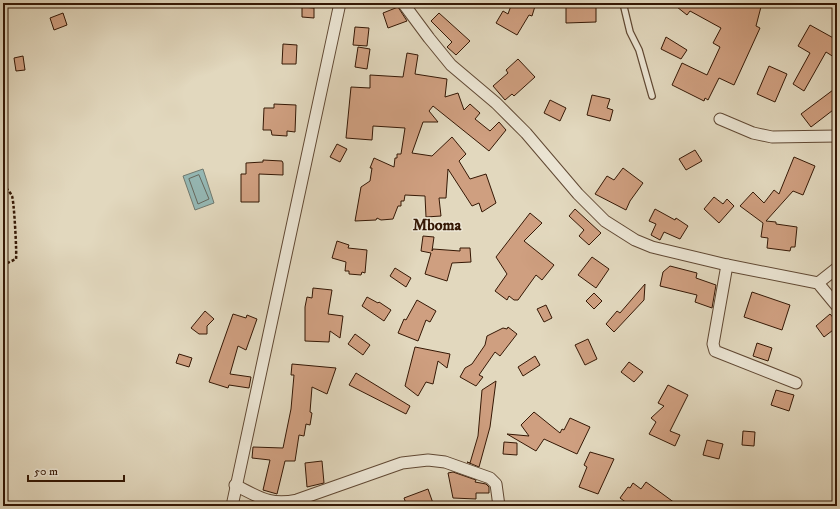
<svg xmlns="http://www.w3.org/2000/svg" width="840" height="509" font-family="'IM FELL DW Pica',serif">
  <rect width="100%" height="100%" fill="#e2d8be"/>
  <filter id="stains"><feTurbulence type="fractalNoise" baseFrequency=".005" numOctaves="4"/><feColorMatrix values="0 0 0 0 .2 0 0 0 0 .09 0 0 0 0 .02 0 0 0 .5 -.17"/></filter>
  <radialGradient id="worn" r=".72"><stop offset=".6" stop-color="#630" stop-opacity="0"/><stop offset="1" stop-color="#630" stop-opacity=".3"/></radialGradient>
  <path fill="#95b9b6" stroke="#6f796f" d="M203,169L214,203L195,210L183,176Z"/>
  <g fill="none" stroke-linecap="round" stroke-linejoin="round">
    <path stroke="#65685e" stroke-width="1" d="M199,175L209,199L198,204L189,179Z"/>
  </g>
  <g fill="#cf9f80" stroke="#351805">
    <path d="M512,3H536L532,16L529,15L517,35L496,23L503,11L508,14Z"/>
    <path d="M566,3H596V22L566,23Z"/>
    <path d="M672,3H762L756,26L760,28L734,85L719,78L708,100L705,98L704,101L672,85L682,63L707,75L720,47L713,43L721,28L690,11L687,15Z"/>
    <path d="M302,7L314,8V18L302,17Z"/>
    <path d="M398,7L407,21L388,28L383,13Z"/>
    <path d="M63,13L67,25L54,30L50,18Z"/>
    <path d="M439,13L470,41L456,55L447,47L452,42L431,21Z"/>
    <path d="M810,25L837,40V59L826,52L804,91L793,84L810,53L798,46Z"/>
    <path d="M355,27L369,28L367,46L353,45Z"/>
    <path d="M666,37L687,50L681,59L661,49Z"/>
    <path d="M283,44L297,45L296,64H282Z"/>
    <path d="M358,47L370,49L367,69L355,67Z"/>
    <path d="M407,53L418,55L415,74L447,79L445,97L458,93L464,110L470,104L480,113L475,119L490,131L499,122L506,130L489,151L433,106L429,111L438,122H423L412,153L432,156L452,137L466,154L459,161L470,179L486,174L496,203L482,212L479,203L472,206L448,169L446,198H439L441,216L426,217L425,196L405,195L404,201H401V206H398L393,219L381,220L377,218L376,220L355,221L361,187L370,181L372,168H370L374,158L394,167L395,158H397V154H401L405,128L373,126L372,140L346,138L351,87L370,88V75L403,77Z"/>
    <path d="M23,56L25,70L16,71L14,58Z"/>
    <path d="M518,59L535,77L514,96L512,94L505,100L493,86L508,73L506,70Z"/>
    <path d="M769,66L787,74L775,102L757,94Z"/>
    <path d="M837,87V107L811,127L801,114Z"/>
    <path d="M592,95L610,99L607,108L613,110L610,121L587,115Z"/>
    <path d="M550,100L566,108L560,121L544,113Z"/>
    <path d="M274,104L296,105L295,132L287,131V136L272,135L271,130H263L264,108H274Z"/>
    <path d="M337,144L347,149L340,162L330,157Z"/>
    <path d="M695,150L702,161L686,170L679,159Z"/>
    <path d="M794,157L815,166L803,195L793,191L766,221L776,222V224L797,227L795,247H791L790,251L767,248L768,238L761,237L763,223L740,206L753,192L764,203L774,190L779,194Z"/>
    <path d="M263,160L282,161L283,163V175L259,174V202H241V174H246V163L263,162Z"/>
    <path d="M623,168L643,183L630,201L626,210L595,194L607,176L614,180Z"/>
    <path d="M714,197L723,204L727,199L734,206L719,223L704,209Z"/>
    <path d="M575,209L601,233L589,245L579,236L584,230L569,216Z"/>
    <path d="M655,209L675,220L676,218L688,226L680,239L664,232L660,240L651,235L656,224L649,221Z"/>
    <path d="M530,213L542,223L524,241L554,265L542,280L536,275L518,300H514L509,296L507,300L495,291L507,274L496,257Z"/>
    <path d="M423,236L434,237L432,251L433,249L460,251V248H470L471,262L452,263L447,281L425,274L431,253L421,251Z"/>
    <path d="M337,241L349,245L348,248L367,250L365,273L362,272L361,275L349,274V271H345L346,262L332,258Z"/>
    <path d="M592,257L609,269L596,288L578,275Z"/>
    <path d="M670,266L697,273L696,278L716,285L712,308L695,302L697,295L660,286L663,272Z"/>
    <path d="M395,268L411,278L406,287L390,276Z"/>
    <path d="M645,284L644,300L614,332L606,324L617,311L620,313Z"/>
    <path d="M313,288L332,290L328,314L343,316L340,338L330,331L329,342L305,341V307L307,297L312,298Z"/>
    <path d="M752,292L790,305L782,330L744,317Z"/>
    <path d="M594,293L602,301L594,309L586,301Z"/>
    <path d="M367,297L378,303L379,302L391,310L384,321L362,306Z"/>
    <path d="M417,300L436,311L430,322L426,320L418,341L398,333L404,319L406,320Z"/>
    <path d="M546,305L552,318L544,322L537,309Z"/>
    <path d="M205,311L214,319L207,326V334H199L191,328Z"/>
    <path d="M233,314L246,318L247,315L257,319L246,350L238,346L230,374L251,377L249,388L229,385L228,388L209,382Z"/>
    <path d="M830,314L837,322V327L824,337L816,326Z"/>
    <path d="M508,327L517,334L500,356L495,352L479,375L483,377L476,386L460,377L465,368L472,364L485,345L487,336L503,328L507,329Z"/>
    <path d="M355,334L370,345L363,355L348,344Z"/>
    <path d="M588,339L597,359L585,365L575,345Z"/>
    <path d="M757,343L772,348L768,361L753,356Z"/>
    <path d="M415,347L450,354L447,368L438,361L433,384L426,382L418,396L405,386Z"/>
    <path d="M179,354L192,358L189,367L176,363Z"/>
    <path d="M535,356L540,365L523,376L518,367Z"/>
    <path d="M629,362L643,372L634,382L621,372Z"/>
    <path d="M292,364L336,368L327,394L312,387L310,412L312,413L310,425L306,424L304,436L299,435L295,461H285L277,494L263,490L270,460L252,458L253,447L283,448L291,409L294,375H291Z"/>
    <path d="M356,373L410,406L406,414L349,385Z"/>
    <path d="M496,381L490,427L479,467L467,462L470,463L478,436L482,390Z"/>
    <path d="M668,385L688,395L670,431L680,435L675,446L649,434L656,422L651,418L664,406L658,403Z"/>
    <path d="M776,390L794,395L789,411L771,405Z"/>
    <path d="M534,412L560,433L562,429L564,430L570,418L590,427L577,454L544,439L536,451L507,434L529,436L521,425Z"/>
    <path d="M743,431L755,432L754,446L742,445Z"/>
    <path d="M707,440L723,444L719,459L703,455Z"/>
    <path d="M504,442L517,443V455L503,454Z"/>
    <path d="M590,452L614,459L598,494L579,487L587,467L584,465Z"/>
    <path d="M322,461L324,483L307,487L305,463Z"/>
    <path d="M453,472L476,480L475,482L486,484L489,487V493H476V499L453,498L448,473Z"/>
    <path d="M646,482L664,495L679,506H631L620,498L628,487L630,488L633,483L641,489Z"/>
    <path d="M428,489L434,506H407L404,498Z"/>
  </g>
  <g fill="none" stroke-linecap="round" stroke-linejoin="round">
    <g stroke="#604833" stroke-width="8">
      <path id="service" d="M623,3L630,32L639,50L652,96"/>
    </g>
    <g stroke="#604833" stroke-width="13">
      <g id="minor">
        <path d="M403,3L429,38L451,65L496,103L526,133L578,194L605,221L635,240L652,247L727,265L818,283L837,306"/>
        <path d="M720,119L753,133L772,137L837,136"/>
        <path d="M727,265L713,344L715,351L796,383"/>
        <path d="M818,283L837,268"/>
        <path d="M235,485C259,497 270,506 297,500L402,463L428,460L445,462L490,478L496,484L499,506"/>
        <path d="M232,506L340,3"/>
      </g>
    </g>
    <path stroke="#351805" stroke-width="2.5" stroke-dasharray="3 2" stroke-linecap="butt" d="M3,184C6,188 10,192 12,196C14,200 17,254 16,259L3,265"/>
    <use href="#service" stroke="#ece6d5" stroke-width="5.5"/>
    <use href="#minor" stroke="#ece6d5" stroke-width="11"/>
  </g>
  <g text-anchor="middle" stroke-width="3" stroke-linejoin="round" paint-order="stroke">
    <g font-size="16" font-weight="bold" fill="#351805" stroke="#ece6d5">
      <text x="437" y="230">Mboma</text>
    </g>
  </g>
  <rect width="840" height="509" fill="none" stroke="#e2d8be" stroke-width="16"/>
  <rect x="4" y="4" width="832" height="501" fill="none" stroke="#351805" stroke-width="2"/>
  <rect x="8" y="8" width="824" height="493" fill="none" stroke="#351805"/>
  <path d="M28 475v6h96v-6" fill="none" stroke="#351805" stroke-width="2"/>
  <text x="34" y="475" font-size="12" fill="#351805" stroke="#ece6d5" stroke-width="3" paint-order="stroke">50 m</text>
  <rect width="100%" height="100%" filter="url(#stains)"/>
  <rect width="100%" height="100%" fill="url(#worn)"/>
</svg>
